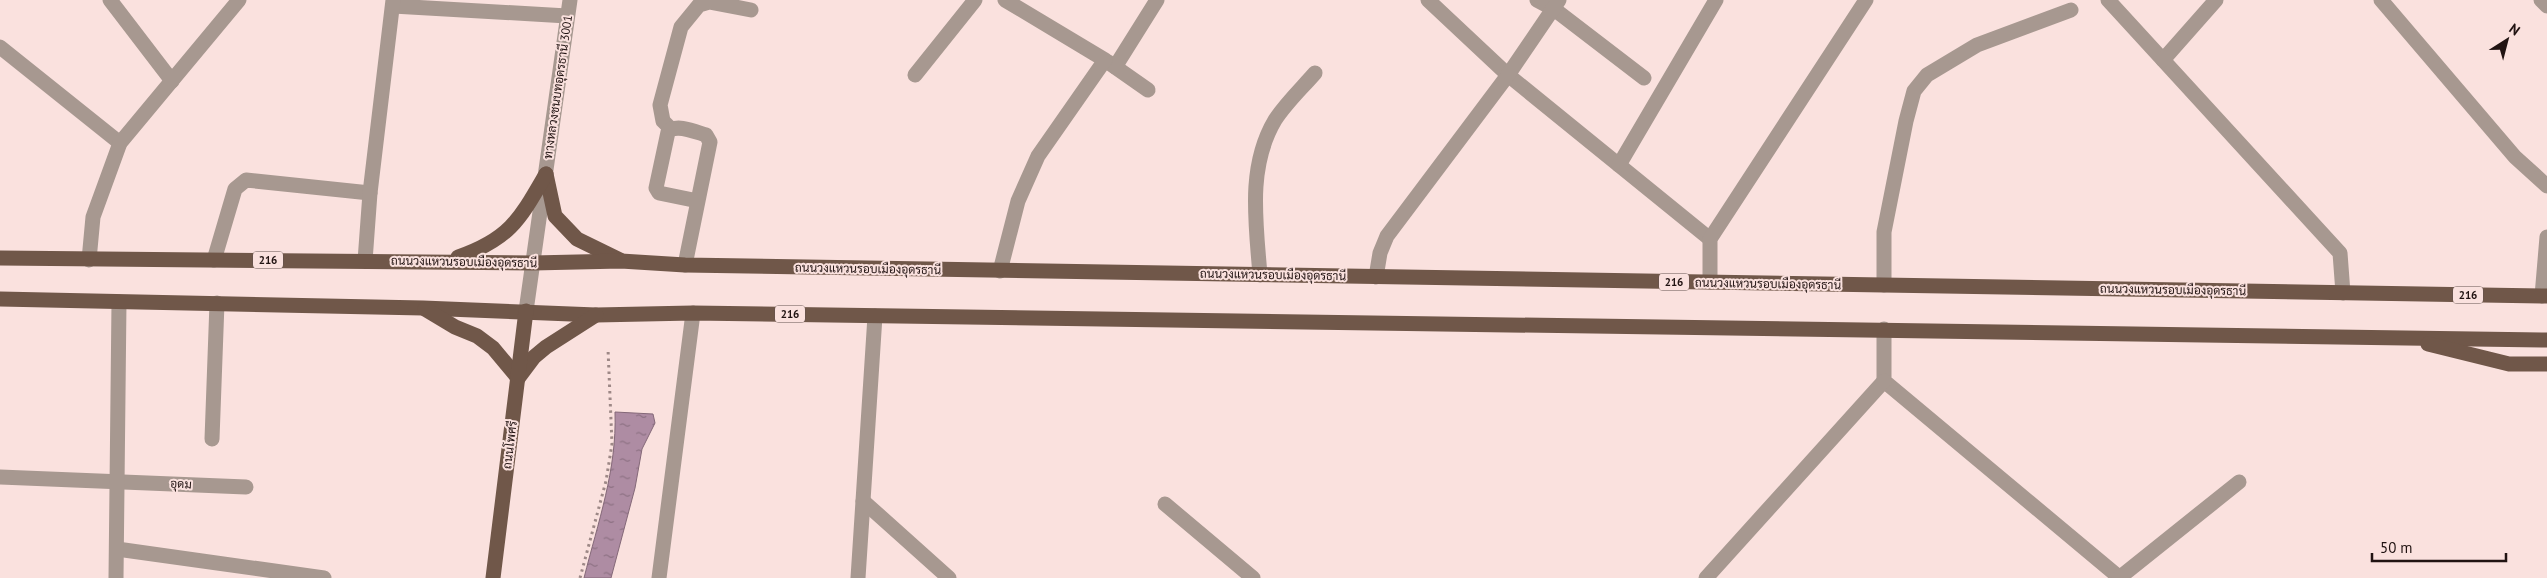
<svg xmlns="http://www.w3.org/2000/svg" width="2547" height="578" font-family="'PT Sans',Sarabun,sans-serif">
  <defs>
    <pattern id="water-ripples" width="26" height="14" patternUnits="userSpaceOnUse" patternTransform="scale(1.25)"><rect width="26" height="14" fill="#ae8ca3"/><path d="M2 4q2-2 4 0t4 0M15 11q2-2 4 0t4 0" fill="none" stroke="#8d7183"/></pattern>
  </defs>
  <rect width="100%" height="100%" fill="#fae1de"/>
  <path fill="url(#water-ripples)" stroke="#846878" d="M615,412L653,414L655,423L642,449L635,488L611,578H584C598,522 617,470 615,412Z"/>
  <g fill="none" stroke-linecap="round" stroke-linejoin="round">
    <path stroke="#9d8886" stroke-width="3" stroke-dasharray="2.5 4" stroke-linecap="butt" d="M580,578L606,481L612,444L608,349"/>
    <g stroke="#a79890" stroke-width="15">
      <path d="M110,0L172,81"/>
      <path d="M1428,0L1508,75L1710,239"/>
      <path d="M1537,0L1554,9L1644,78"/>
      <path d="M2108,0L2340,253L2343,293"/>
      <path d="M2381,0L2515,157L2547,186"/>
      <path d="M2541,0L2547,6"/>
      <path d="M393,6L567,16"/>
      <path d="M0,47L120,143"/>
      <path d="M2163,60L2216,0"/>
      <path d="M1108,62L1148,90"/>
      <path d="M1115,67L1157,0"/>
      <path d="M915,75L975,0"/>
      <path d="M671,129L663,121L660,105L681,27L699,5L709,2L751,10"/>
      <path d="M1619,165L1716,0"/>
      <path d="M89,260L93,217L120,143L239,0"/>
      <path d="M214,260L235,189L246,180L370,193"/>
      <path d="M365,261L370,193L393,0"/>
      <path d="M685,265L710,142L706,135C696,132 676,123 668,132L656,188L659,193L698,201"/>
      <path d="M1000,271L1018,201L1038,156L1105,60L1005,0"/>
      <path d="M1260,275C1256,223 1247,167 1275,120C1286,103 1302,88 1315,73"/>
      <path d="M1376,277L1380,253L1387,236L1508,75L1559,0"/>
      <path d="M1710,282V239L1866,0"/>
      <path d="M1884,285V232L1906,121L1914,91L1927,75L1977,45L2071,10"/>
      <path d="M2542,296L2547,237"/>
      <path d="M526,311L570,0"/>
      <path d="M1884,329V381L2120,578"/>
      <path d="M212,439L217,303"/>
      <path d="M0,477L246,487"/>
      <path d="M863,501L949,578"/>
      <path d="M1165,504L1253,578"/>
      <path d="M117,549L324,578"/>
      <path d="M116,578L119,302"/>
      <path d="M659,578L693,313"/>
      <path d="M858,578L875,316"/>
      <path d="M1706,578L1884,381"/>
      <path d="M2119,578L2239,482"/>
    </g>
    <g stroke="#705749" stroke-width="15">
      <path d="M546,174L555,216L577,239L620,260"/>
      <path d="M458,257C510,239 520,219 546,174"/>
      <path d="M0,258L533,263L621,261L685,265L2547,296"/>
      <path d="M0,299L423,308L596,315L693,313L2547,340"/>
      <path d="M425,309L455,327L477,336L493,348L518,378"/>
      <path d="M2428,344L2509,364H2547"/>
      <path d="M519,377L534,357L546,347L596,315"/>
      <path d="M493,578L526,311"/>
    </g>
  </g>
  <g text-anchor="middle" stroke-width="4" stroke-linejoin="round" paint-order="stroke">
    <g fill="#fae1de" stroke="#62514f" stroke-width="1">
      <rect x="253" y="251.5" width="30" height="17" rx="4"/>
      <rect x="1659" y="273.5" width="30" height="17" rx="4"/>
      <rect x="2453" y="286.5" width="30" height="17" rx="4"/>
      <rect x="775" y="305.5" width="30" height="17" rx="4"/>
    </g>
    <g font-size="11" font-weight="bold" fill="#211312">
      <text x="268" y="264">216</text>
      <text x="1674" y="286">216</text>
      <text x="2468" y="299">216</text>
      <text x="790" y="318">216</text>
    </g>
    <g font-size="12" fill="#211312" stroke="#fae1de">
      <text transform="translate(558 87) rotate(-82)" y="4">ทางหลวงชนบทอุดรธานี 3001</text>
      <text transform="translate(464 262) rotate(1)" y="4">ถนนวงแหวนรอบเมืองอุดรธานี</text>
      <text transform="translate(868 269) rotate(1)" y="4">ถนนวงแหวนรอบเมืองอุดรธานี</text>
      <text transform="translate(1273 275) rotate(1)" y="4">ถนนวงแหวนรอบเมืองอุดรธานี</text>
      <text transform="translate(1768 284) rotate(1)" y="4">ถนนวงแหวนรอบเมืองอุดรธานี</text>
      <text transform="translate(2173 290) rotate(1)" y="4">ถนนวงแหวนรอบเมืองอุดรธานี</text>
      <text transform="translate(510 445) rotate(-83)" y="4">ถนนโพศรี</text>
      <text transform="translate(181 484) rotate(3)" y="4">อุดม</text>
    </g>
  </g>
  <g transform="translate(2507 40) rotate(36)" stroke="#fae1de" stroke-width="4" paint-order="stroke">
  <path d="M0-4L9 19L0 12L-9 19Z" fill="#211312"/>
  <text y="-8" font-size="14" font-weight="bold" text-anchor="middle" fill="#211312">N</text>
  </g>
  <path d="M2372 553v8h134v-8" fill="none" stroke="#211312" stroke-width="2.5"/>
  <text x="2380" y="553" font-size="15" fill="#211312" stroke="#fae1de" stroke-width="4" paint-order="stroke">50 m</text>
</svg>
